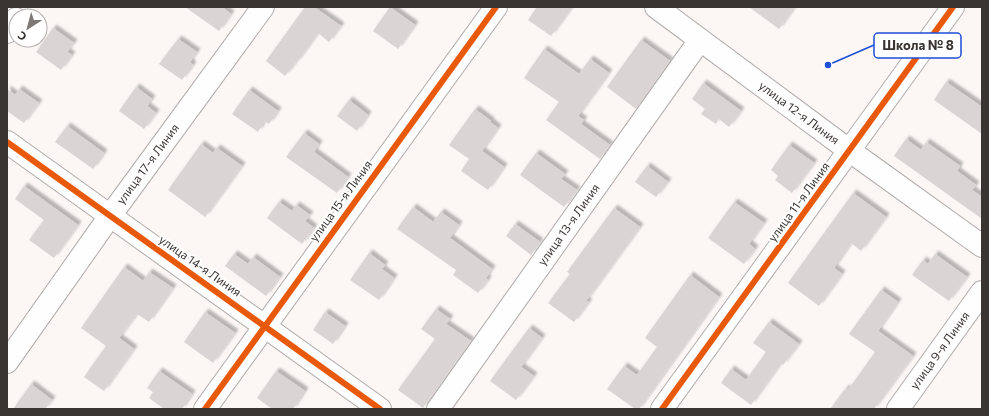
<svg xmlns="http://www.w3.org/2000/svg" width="989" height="416" font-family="Commissioner,sans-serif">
  <defs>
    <filter id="shadow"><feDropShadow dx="3.5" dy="-3.5" stdDeviation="1" flood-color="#0004"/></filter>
  </defs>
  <rect width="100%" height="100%" fill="#fcf7f5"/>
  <g fill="#dad5d4" filter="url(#shadow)">
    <path d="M185,7H222L231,14L219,31Z"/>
    <path d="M305,7H314L341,26L329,42L318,33L297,62H296L285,76L266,61Z"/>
    <path d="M390,7L415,25L398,49L373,31Z"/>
    <path d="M537,7H572L551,36L528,20Z"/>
    <path d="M749,7H795L779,29Z"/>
    <path d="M53,28L74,43L67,52L72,55L61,70L36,52Z"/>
    <path d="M178,39L197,52L190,62L193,65L182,80L159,64Z"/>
    <path d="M641,40L670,61L636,109L607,87Z"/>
    <path d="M544,49L579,74L590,59L609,73L578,116L584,120L581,124L610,145L600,159L546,120L559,102L524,78Z"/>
    <path d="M946,82L982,107V134L934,100Z"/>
    <path d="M703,83L741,111L729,127L719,119L716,124L701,114L705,109L692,99Z"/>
    <path d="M136,87L152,99L147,106L156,113L144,129L119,111Z"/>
    <path d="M7,89L15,95L19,89L39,103L24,123L7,111Z"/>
    <path d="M249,90L278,111L269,124L265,121L258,132L232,114Z"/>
    <path d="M349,100L368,115L357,131L337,116Z"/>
    <path d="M475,109L491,121L490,122L498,128L482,151L504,167L488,190L461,171L469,159L449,145Z"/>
    <path d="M67,126L104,153L93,169L55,142Z"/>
    <path d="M304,133L319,144L314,152L348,177L337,193L286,157Z"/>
    <path d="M906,139L921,150L926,142L960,166L957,171L976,185L972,190L982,197V219L894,156Z"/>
    <path d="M201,144L213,153L217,148L242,166L205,217L168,190Z"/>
    <path d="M789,145L814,163L792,193L775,180L778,176L771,170Z"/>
    <path d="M536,153L565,174L561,179L577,190L564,207L520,175Z"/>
    <path d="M647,166L668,182L656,197L635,182Z"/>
    <path d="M24,186L78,225L54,258L29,240L44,220L15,199Z"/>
    <path d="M853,193L886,217L861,251L851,243L834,268L842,274L819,306L788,283Z"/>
    <path d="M279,202L292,211L296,205L310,215L305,221L314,228L302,244L267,218Z"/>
    <path d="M734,202L764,223L749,244L755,249L744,264L708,238Z"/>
    <path d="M413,207L433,222L441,212L459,225L450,238L492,269L486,278L488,280L478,293L453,275L456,270L397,229Z"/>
    <path d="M614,208L640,227L586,301L589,302L574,322L548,303L570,274L567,272Z"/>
    <path d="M515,224L540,242L531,255L506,236Z"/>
    <path d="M369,253L385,265L382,269L394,278L379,300L350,280Z"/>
    <path d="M234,254L248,264L253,257L280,277L266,296L225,266Z"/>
    <path d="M935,254L967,277L949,301L912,275L923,260L928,264Z"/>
    <path d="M124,267L143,281L149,272L173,288L149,322L137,314L119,338L134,349L104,391L84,377L106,346L81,328Z"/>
    <path d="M690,275L719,297L639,409H635L607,389L624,366L637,375L657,347L645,338Z"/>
    <path d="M881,290L898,302L878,331L913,356L874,409H830L846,388L848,390L875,352L849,334Z"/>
    <path d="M436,309L450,319L446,324L471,341L423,408L398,390L435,339L421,329Z"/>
    <path d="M205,312L235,333L213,363L184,342Z"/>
    <path d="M325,312L345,326L333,344L313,330Z"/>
    <path d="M769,322L799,344L783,365L781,363L751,405L721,383L731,369L746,380L766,352L753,343Z"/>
    <path d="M529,328L542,338L521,367L534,376L516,400L490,381Z"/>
    <path d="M159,371L192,394L182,409H164L149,398L153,392L147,388Z"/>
    <path d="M276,371L305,391L293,409H272L257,398Z"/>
    <path d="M31,384L52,400L45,409H13Z"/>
  </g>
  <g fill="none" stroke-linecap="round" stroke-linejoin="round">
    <g stroke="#b0acab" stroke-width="24">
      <g id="minor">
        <path id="s1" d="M656,7L850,151L982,246"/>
        <path d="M7,32L16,19"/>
        <path d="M7,142C131,231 256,319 380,409"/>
        <path id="s2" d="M7,362L110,216L263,7"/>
        <path d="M205,409L496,7"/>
        <path id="s3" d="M438,409L700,40"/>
        <path d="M662,409L953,7"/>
        <path id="s4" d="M898,409L982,292"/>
      </g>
    </g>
    <use href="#minor" stroke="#fffefe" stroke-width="22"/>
    <g stroke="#fff" stroke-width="8">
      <g id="cycleway">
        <path d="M7,142C131,231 256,319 380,409"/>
        <path d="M205,409L496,7"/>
        <path d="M662,409L953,7"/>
      </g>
    </g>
    <use href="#cycleway" stroke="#e8590c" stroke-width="6"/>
  </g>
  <g text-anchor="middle" stroke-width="4" stroke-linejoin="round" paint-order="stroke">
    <g font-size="12" fill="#393533" stroke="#fff">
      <text dy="4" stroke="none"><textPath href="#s1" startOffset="178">улица 12-я Линия</textPath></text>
      <text dy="4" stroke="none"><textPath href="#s2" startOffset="243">улица 17-я Линия</textPath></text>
      <text transform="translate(341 201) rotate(-54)" y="4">улица 15-я Линия</text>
      <text transform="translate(799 202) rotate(-54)" y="4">улица 11-я Линия</text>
      <text dy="4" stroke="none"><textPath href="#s3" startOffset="226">улица 13-я Линия</textPath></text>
      <text transform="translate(200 266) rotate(35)" y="4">улица 14-я Линия</text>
      <text dy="4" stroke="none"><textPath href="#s4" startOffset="72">улица 9-я Линия</textPath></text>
    </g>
  </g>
  <path fill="none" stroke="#1d4ed8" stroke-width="1.5" d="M828 65L874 45"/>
  <circle fill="#1d4ed8" stroke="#fff" stroke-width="1.5" cx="828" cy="65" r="4"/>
  <rect fill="#fff" stroke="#1d4ed8" stroke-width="1.5" x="874" y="33" width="87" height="25" rx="4"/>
  <g font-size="13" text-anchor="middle" font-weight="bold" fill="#393533">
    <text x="918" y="50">Школа № 8</text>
  </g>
  <rect width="989" height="416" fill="none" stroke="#393533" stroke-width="16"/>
  <g transform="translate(28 28) rotate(216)"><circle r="19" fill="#ffffff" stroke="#b0aead"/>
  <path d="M0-3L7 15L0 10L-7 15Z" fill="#7d7977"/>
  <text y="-6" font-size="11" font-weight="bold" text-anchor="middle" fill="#393533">С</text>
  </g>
</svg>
